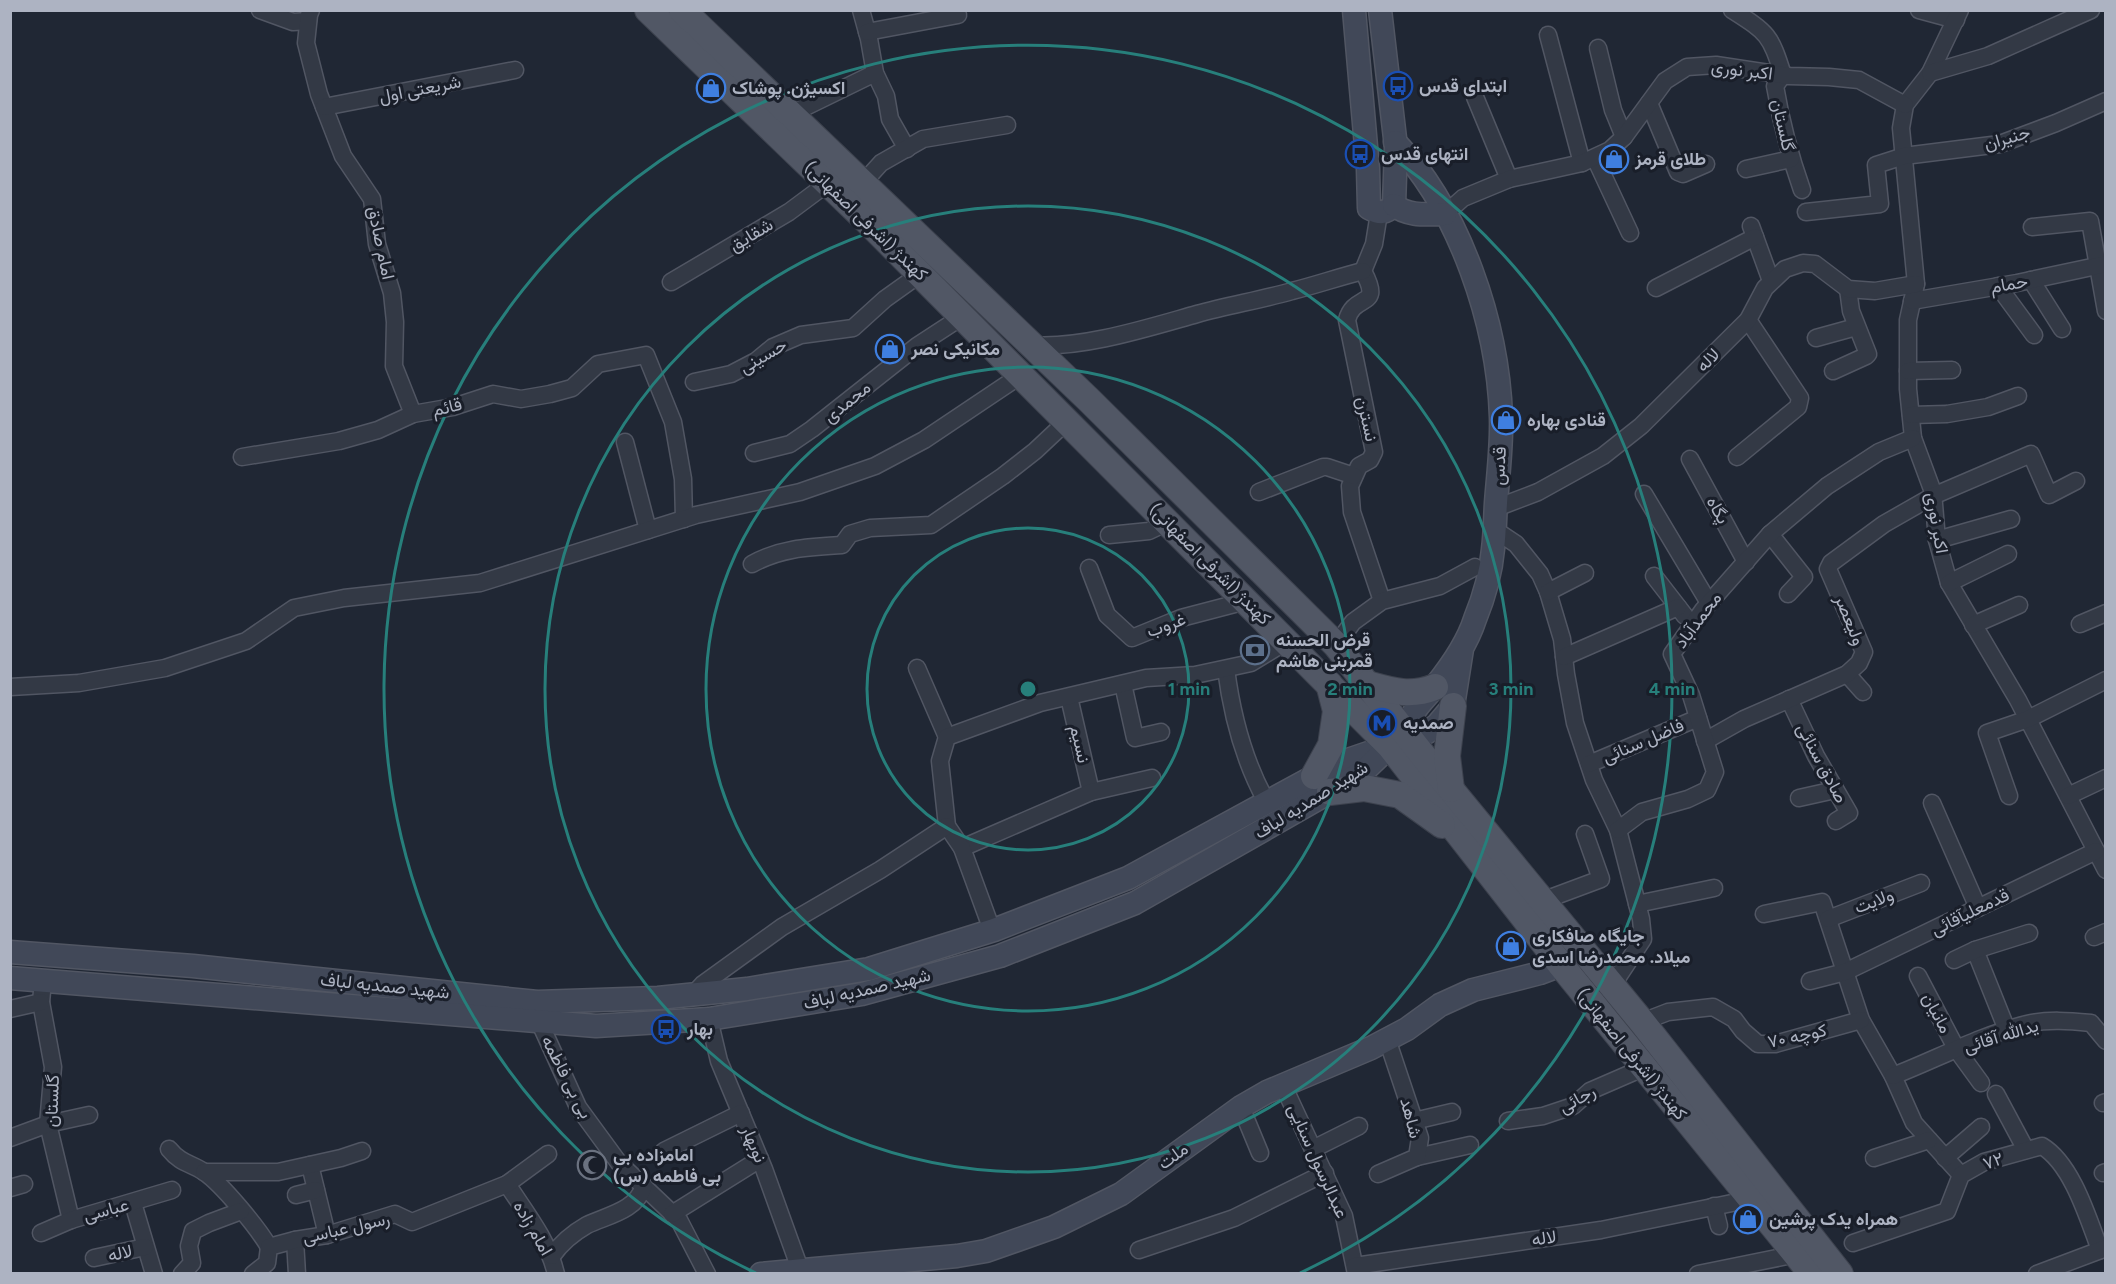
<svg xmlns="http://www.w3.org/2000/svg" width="2116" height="1284" font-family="Figtree,Vazirmatn,sans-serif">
  <rect width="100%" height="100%" fill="#202734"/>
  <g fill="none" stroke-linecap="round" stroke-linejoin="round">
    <g stroke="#515663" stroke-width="19">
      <g id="street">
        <path d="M260,10L293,22L308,21"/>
        <path d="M311,10L309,15L306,43L319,94L343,156L372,199L377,244L392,293L395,322L394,366L413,414"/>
        <path d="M861,10L869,39L875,73L886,96L890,119L907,149"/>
        <path d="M1732,10C1768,33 1770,34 1783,75L1775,86C1781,122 1790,156 1802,190"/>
        <path d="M1919,10L1956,20"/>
        <path d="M1960,10L1930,73L1905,105L1901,128L1916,284L1908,320V389L1913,438L1933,492L1937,540L1949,583L2018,700L2106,870"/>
        <path d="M867,32L958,15"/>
        <path d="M1548,35L1582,163"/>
        <path d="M1598,48L1613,110L1624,137"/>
        <path d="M1930,73L1988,56L2091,10"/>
        <path d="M1475,97L1509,179"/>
        <path d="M1649,103L1678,172L1683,174L1706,164"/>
        <path d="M324,107L515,70"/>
        <path d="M789,115L875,73"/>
        <path d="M1595,158L1630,233"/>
        <path d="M1746,169L1791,159"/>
        <path d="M862,184L881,163L923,139L1007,125"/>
        <path d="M1806,212L1880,204L1876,165L1904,156L2000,144L2056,123L2106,101"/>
        <path d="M1445,214L1463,198L1509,179L1582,163L1610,150L1624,137L1665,81L1687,67L1716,65L1789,76L1829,77L1859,80L1905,105"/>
        <path d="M1751,226L1771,281"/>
        <path d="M2032,227L2090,221L2106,311"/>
        <path d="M1363,271C1384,310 1354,292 1347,320L1374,452L1370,460L1359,466L1350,486L1352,512L1382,601"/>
        <path d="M1363,271L1374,244L1379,213"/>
        <path d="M2031,280L2062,329"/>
        <path d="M671,282L789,212L828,183"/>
        <path d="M1998,286L2034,335"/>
        <path d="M1656,288L1755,237"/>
        <path d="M1912,301L2017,283L2106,264"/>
        <path d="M1816,338L1856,327"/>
        <path d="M1031,345C1082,349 1147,328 1197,314C1229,305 1261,300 1292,291C1316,285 1339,277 1363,271"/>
        <path d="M1833,371L1866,356L1868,354L1851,311L1848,289"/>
        <path d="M1908,371L1952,370"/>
        <path d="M694,382L731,374L756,361L773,347L801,335L853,328L885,299L920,274"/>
        <path d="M1911,415L1947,414L1988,407L2018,396"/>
        <path d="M625,442L648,530"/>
        <path d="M754,453L790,444L812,429L917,346L963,316"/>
        <path d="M242,457L339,441L378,430L413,414L453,407L493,394L521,399L550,394L572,388L598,364L646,355L673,422L683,479L684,519"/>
        <path d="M1737,457L1798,407L1800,398L1748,320"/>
        <path d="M1690,459L1746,562"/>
        <path d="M1259,492L1323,467H1327L1354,476"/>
        <path d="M1644,494L1709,603"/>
        <path d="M1496,508L1538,492L1603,456L1641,426L1748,320L1765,288L1785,269L1803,263L1815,264L1848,289L1875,291L1916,284"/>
        <path d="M1495,530L1516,544L1540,574L1548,592L1562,639L1566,674L1575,723L1594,780L1618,830L1641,919L1643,939L1612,986"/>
        <path d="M1770,534L1804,577L1788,594"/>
        <path d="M1109,535L1149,531L1168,522"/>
        <path d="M1937,540L2011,519"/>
        <path d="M752,564C781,548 809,547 842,545L850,534L870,528L931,525L1003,476L1035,451L1067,421"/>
        <path d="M1089,568L1107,615L1132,638L1181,618L1246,601"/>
        <path d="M1654,576L1685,616"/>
        <path d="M1949,583L2008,554"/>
        <path d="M1548,592L1585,573"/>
        <path d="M2080,624L2106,613"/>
        <path d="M1973,625L2019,605"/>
        <path d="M1336,645L1353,622L1382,601L1440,586L1475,567"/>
        <path d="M1564,657L1678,607"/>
        <path d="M917,668L947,737"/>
        <path d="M1226,669C1232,716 1243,759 1266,801"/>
        <path d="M1847,674L1863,692"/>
        <path d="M1123,684L1135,738L1161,732"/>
        <path d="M10,687L79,683L165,668L246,641L294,608L344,598L480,583L696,515L800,492L875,466L924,440L1021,375"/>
        <path d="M1069,697L1091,792"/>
        <path d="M1789,699L1816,756L1849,813L1836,821"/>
        <path d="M1705,741L1744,719L1847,674L1859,663L1864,652L1828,569L1831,563L1884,524L1933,496L2031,454L2049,495L2076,481"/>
        <path d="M1589,764L1698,718"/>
        <path d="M2009,796L1987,733L2028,719L2106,680"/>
        <path d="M2068,796L2106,778"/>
        <path d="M1799,798L1835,790"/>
        <path d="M1932,803L1978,908"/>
        <path d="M1618,830L1642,812L1688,799L1707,790L1715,772L1691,695L1672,654L1703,610L1770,534L1827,486L1879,452L1913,438"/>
        <path d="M962,848L1091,792L1152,778"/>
        <path d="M1542,901L1601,879L1585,834"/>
        <path d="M1637,904L1714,888"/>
        <path d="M1764,914L1822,902L1861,1020L1893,1076L1914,1123L1961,1175"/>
        <path d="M1828,919L1921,883"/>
        <path d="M994,930L989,922L962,848L947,826L940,761L947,737L1040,703L1146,678L1195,675L1251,663L1287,641"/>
        <path d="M2094,937L2106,932"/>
        <path d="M1975,950L2007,1030"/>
        <path d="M1954,960L1975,950L2029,933"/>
        <path d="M1918,976L1957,1050L1981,1083"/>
        <path d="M43,981L41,1002L53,1067L48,1124L71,1220"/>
        <path d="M1810,981L1845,972L2096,851"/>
        <path d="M693,995L703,984L782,927L880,870L947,826"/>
        <path d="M10,1009L41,1002"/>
        <path d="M709,1019L719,1061L764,1169L800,1269"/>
        <path d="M539,1021L578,1107L619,1163L679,1220L707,1274"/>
        <path d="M1642,1022L1668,1012L1713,1007L1734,1019L1743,1031L1758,1044H1775L1861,1020"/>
        <path d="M1893,1076C1937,1059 1981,1035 2027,1024C2048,1019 2070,1021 2091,1023L2106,1041"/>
        <path d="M1283,1085L1344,1216L1356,1274"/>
        <path d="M1996,1094L2026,1150"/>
        <path d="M2103,1103L2106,1102"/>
        <path d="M1241,1107L1260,1153"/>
        <path d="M1414,1121L1452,1112"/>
        <path d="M1508,1121L1543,1116L1573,1106L1590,1091L1643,1068"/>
        <path d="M10,1138L48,1124L89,1115"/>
        <path d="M169,1149C181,1164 191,1163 204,1172C222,1184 258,1228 269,1247"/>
        <path d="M1313,1149L1359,1126"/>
        <path d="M664,1151L741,1113"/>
        <path d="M1417,1157L1470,1145"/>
        <path d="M1874,1158L1929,1140"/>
        <path d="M1945,1158L1981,1127"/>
        <path d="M310,1165L327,1235"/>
        <path d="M204,1172H278L341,1158L362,1151"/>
        <path d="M2103,1173L2106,1172"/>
        <path d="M1378,1174L1417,1157L1420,1138L1387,1039"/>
        <path d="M507,1184C526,1213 548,1240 556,1274"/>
        <path d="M10,1188L24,1184"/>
        <path d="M296,1195L316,1190"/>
        <path d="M133,1203L154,1274"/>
        <path d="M1714,1206L1719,1226"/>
        <path d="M672,1214L760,1159"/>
        <path d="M41,1233L71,1220L172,1190"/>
        <path d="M295,1240L297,1274"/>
        <path d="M1853,1243L1947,1211L1961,1175L1984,1162L2042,1146C2072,1164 2088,1218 2100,1250"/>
        <path d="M1139,1250L1234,1218L1325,1173"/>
        <path d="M552,1256C561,1243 573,1233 587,1225C608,1215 636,1211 644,1186"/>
        <path d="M94,1258L145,1247"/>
        <path d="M1355,1266L1601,1230L1732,1203"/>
        <path d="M182,1274L192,1263L189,1246L193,1231L209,1223L241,1211"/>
        <path d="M253,1274L267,1263L269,1247L295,1240L327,1235L395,1214L412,1222L507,1184L548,1154"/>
        <path d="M1698,1274L1797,1254"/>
        <path d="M2037,1274L2106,1248"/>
      </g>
    </g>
    <g stroke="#515663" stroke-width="25">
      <g id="secondary">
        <path d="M1354,10L1368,169L1369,208C1380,214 1385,214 1394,205"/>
        <path d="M1380,10L1396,147L1394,205"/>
        <path d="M1395,142C1460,210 1498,324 1501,417C1502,446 1498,475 1496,503C1495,518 1495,534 1493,549C1491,572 1484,597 1475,619C1467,644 1452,665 1436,685C1419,707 1413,705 1407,735L1426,733L1437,725L1453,706L1462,649"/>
        <path d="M1394,205C1408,217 1429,214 1445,214"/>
        <path d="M10,952L193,966L537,1002L658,998L747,989L869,969L994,930L1128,878L1339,763L1383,748"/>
        <path d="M10,978L596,1026L709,1019L862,994L1000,956L1135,903L1330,792L1365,770L1390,746"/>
        <path d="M761,1274L957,1256L986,1251L1054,1227L1121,1194L1241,1107L1267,1092L1371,1048L1407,1029L1440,1005L1473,990L1540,973L1561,965"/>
      </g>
    </g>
    <g stroke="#3d424e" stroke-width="28">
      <g id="primary">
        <path d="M648,10L869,223L1390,746L1561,965L1812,1274"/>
        <path d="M682,10L1089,400L1336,645L1425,758L1642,1022L1840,1274"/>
        <path d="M1367,684C1392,691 1410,697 1435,687"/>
        <path d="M1314,776L1331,745L1336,711L1329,684"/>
        <path d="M1451,789L1447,756L1453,706"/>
        <path d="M1330,792L1364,788L1400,795L1442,825"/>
      </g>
    </g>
    <use href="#street" stroke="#333945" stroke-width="16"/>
    <use href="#secondary" stroke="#414858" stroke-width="22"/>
    <use href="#primary" stroke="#515765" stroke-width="26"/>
  </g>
  <g fill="none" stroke="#277f7b" stroke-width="3">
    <circle cx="1028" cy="689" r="161"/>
    <circle cx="1028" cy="689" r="322"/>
    <circle cx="1028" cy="689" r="483"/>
    <path d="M756 1273A644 644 0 1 1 1300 1273"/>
  </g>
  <defs>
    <g id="bus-ring" transform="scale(1.5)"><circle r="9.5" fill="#191e29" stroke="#1a4fb4" stroke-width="1.5"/><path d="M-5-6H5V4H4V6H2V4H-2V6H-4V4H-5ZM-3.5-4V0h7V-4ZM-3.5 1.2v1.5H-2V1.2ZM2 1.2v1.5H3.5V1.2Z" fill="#1a4fb4"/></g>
    <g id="shop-ring" transform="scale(1.5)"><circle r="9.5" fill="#191e29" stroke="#3f7fe0" stroke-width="1.5"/><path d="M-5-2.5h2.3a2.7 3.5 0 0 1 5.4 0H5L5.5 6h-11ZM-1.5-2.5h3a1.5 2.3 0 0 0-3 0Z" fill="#3f7fe0"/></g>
    <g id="bank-ring" transform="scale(1.5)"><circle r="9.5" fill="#191e29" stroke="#5c6f8a" stroke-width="1.5"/><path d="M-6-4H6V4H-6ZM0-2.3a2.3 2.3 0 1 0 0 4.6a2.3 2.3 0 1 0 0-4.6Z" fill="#5c6f8a"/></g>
    <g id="metro-ring" transform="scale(1.5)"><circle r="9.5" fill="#191e29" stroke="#1a4fb4" stroke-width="1.5"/><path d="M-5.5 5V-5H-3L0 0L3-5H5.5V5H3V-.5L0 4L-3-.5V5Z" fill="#1a4fb4"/></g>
    <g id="mosque-ring" transform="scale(1.5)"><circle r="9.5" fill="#191e29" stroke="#6b7280" stroke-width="1.5"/><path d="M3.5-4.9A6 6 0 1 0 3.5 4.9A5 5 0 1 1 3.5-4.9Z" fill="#6b7280"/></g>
  </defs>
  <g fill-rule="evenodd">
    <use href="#bus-ring" x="1398" y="86"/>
    <use href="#shop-ring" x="711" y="88"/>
    <use href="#bus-ring" x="1360" y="154"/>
    <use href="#shop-ring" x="1614" y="159"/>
    <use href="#shop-ring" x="890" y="349"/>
    <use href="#shop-ring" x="1506" y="420"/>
    <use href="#bank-ring" x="1255" y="650"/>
    <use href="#metro-ring" x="1382" y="723"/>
    <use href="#shop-ring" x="1511" y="946"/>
    <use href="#bus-ring" x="666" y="1029"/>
    <use href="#mosque-ring" x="592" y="1165"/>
    <use href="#shop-ring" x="1748" y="1219"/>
  </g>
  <g text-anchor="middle" stroke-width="6" stroke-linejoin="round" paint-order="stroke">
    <g font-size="18" fill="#adb3c2" stroke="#191e29">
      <text transform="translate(1742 70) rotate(7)" y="6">اکبر نوری</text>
      <text transform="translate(420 89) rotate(-11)" y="6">شریعتی اول</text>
      <text transform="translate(1783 125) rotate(77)" y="6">گلستان</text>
      <text transform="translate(2007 138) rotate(-16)" y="6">جنیران</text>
      <text transform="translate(866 221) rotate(44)" y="6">کهندژ (اشرفی اصفهانی)</text>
      <text transform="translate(751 235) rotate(-31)" y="6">شقایق</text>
      <text transform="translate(381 243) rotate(78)" y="6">امام صادق</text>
      <text transform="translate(2009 284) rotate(-10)" y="6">حمام</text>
      <text transform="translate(763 356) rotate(-30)" y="6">حسینی</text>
      <text transform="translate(1708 360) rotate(-45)" y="6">لاله</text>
      <text transform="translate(847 402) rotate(-39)" y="6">محمدی</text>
      <text transform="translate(447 407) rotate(-13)" y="6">قائم</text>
      <text transform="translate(1367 419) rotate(77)" y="6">نسترن</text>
      <text transform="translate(1499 466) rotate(-87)" y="6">قدس</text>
      <text transform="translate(1718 510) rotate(61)" y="6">پگاه</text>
      <text transform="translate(1937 523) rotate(80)" y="6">اکبر نوری</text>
      <text transform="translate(1210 564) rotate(45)" y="6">کهندژ (اشرفی اصفهانی)</text>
      <text transform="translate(1698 620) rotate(-53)" y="6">محمدآباد</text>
      <text transform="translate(1850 620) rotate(68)" y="6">ولیعصر</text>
      <text transform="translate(1166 625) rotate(-20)" y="6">غروب</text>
      <text transform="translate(1643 741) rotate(-23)" y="6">فاضل سنائی</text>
      <text transform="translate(1080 744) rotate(77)" y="6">نسیم</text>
      <text transform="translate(1822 763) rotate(62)" y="6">صادق سنائی</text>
      <text transform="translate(1311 800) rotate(-32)" y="6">شهید صمدیه لباف</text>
      <text transform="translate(1874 901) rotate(-21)" y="6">ولایت</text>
      <text transform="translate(1970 912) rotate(-26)" y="6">قدمعلیآقائی</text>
      <text transform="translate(385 986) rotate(6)" y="6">شهید صمدیه لباف</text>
      <text transform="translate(867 989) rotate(-13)" y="6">شهید صمدیه لباف</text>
      <text transform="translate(1937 1013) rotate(62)" y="6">مانیان</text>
      <text transform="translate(1797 1036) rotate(-12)" y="6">کوچه ۷۰</text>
      <text transform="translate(2001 1036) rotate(-17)" y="6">یدالله آقائی</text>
      <text transform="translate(1632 1054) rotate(51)" y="6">کهندژ (اشرفی اصفهانی)</text>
      <text transform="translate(567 1077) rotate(63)" y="6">بی بی فاطمه</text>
      <text transform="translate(1577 1099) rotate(-29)" y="6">رجائی</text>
      <text transform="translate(52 1101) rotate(-88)" y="6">گلستان</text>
      <text transform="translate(1411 1118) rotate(75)" y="6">شاهد</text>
      <text transform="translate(754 1144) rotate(67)" y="6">نوبهار</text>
      <text transform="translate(1173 1156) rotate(-36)" y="6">ملت</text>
      <text transform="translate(1318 1161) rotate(66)" y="6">عبدالرسول سنایی</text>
      <text transform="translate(1993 1161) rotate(-19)" y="6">۷۲</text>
      <text transform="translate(106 1210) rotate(-15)" y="6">عباسی</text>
      <text transform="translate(346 1228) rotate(-13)" y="6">رسول عباسی</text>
      <text transform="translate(533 1228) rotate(60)" y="6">امام زاده</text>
      <text transform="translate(1544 1238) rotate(-8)" y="6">لاله</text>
      <text transform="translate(120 1253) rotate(-12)" y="6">لاله</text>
    </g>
    <g font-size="18" font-weight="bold" fill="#adb3c2" stroke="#191e29" text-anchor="start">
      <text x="1419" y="92">ابتدای قدس</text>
      <text x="732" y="94">اکسیژن. پوشاک</text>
      <text x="1381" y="160">انتهای قدس</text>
      <text x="1635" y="165">طلای قرمز</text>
      <text x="911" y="355">مکانیکی نصر</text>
      <text x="1527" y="426">قنادی بهاره</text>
      <text x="1276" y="646">قرض الحسنه<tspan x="1276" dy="21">قمربنی هاشم</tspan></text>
      <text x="1403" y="729">صمدیه</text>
      <text x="1532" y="942">جایگاه صافکاری<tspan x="1532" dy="21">میلاد. محمدرضا اسدی</tspan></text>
      <text x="687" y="1035">بهار</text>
      <text x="613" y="1161">امامزاده بی<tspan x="613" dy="21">بی فاطمه (س)</tspan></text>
      <text x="1769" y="1225">همراه یدک پرشین</text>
    </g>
  </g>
  <circle cx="1028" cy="689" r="9" fill="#277f7b" stroke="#191e29" stroke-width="3"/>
  <g font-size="18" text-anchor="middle" font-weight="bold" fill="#277f7b" stroke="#191e29" stroke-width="6" stroke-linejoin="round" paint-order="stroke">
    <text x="1189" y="695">1 min</text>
    <text x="1350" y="695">2 min</text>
    <text x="1511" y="695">3 min</text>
    <text x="1672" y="695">4 min</text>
  </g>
  <rect width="2116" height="1284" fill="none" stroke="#adb3c2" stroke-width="24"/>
</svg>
